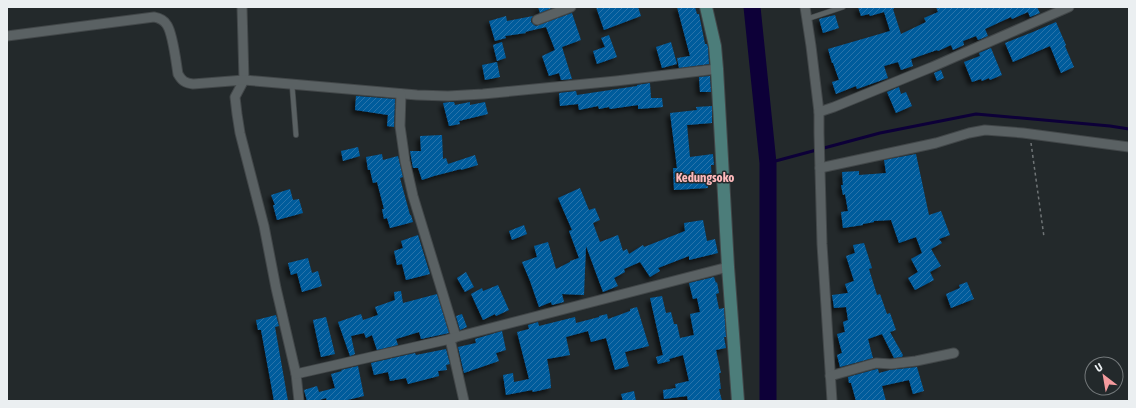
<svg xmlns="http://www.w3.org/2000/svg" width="1136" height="408" font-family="'Asap Condensed',sans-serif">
  <defs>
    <pattern id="building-hatch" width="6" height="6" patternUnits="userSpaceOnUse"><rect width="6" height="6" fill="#065b9c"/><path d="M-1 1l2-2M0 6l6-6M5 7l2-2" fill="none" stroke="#2a73aa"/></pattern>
    <filter id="shadow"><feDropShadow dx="-3.5" dy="3.5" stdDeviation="2" flood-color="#0009"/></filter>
  </defs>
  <rect width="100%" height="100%" fill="#23292b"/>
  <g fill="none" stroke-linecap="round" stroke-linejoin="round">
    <path stroke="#0d0038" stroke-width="3" d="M768,163L880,133L976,114L1110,126L1129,129"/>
    <path stroke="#0d0038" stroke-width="17" d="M752,7L768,163V401"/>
  </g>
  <g fill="url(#building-hatch)" filter="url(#shadow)">
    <path d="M538,7H554L540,13Z"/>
    <path d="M596,7H638L641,16L604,30Z"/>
    <path d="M677,7H695L697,14H699L705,44H707L708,47L709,64L679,68L677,58L690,56Z"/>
    <path d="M858,7H894V9H893L901,34L926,22L924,18L938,12L936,7H1037L1040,13L1030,17L1028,12L1012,19L1011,17L985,29L988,36L978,40L976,36L963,41L964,45L953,50L951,45L938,51L937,50L911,59L913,66L901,70L898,62L884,66L888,78L857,89L856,86L836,94L832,82L839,80L833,63H832L828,49L890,31L884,12L870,16L869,14L861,16Z"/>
    <path d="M572,13L581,40L562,47L572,79L561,80L559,73L549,76L542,56L555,50L546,27L525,32L526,33L505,36L506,38L495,41L489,21L506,16L507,21L533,16L531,19V22L534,25L536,26Z"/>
    <path d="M835,15L839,28L823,33L819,19Z"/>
    <path d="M1056,22L1066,45L1065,46L1074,67L1061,73L1050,46L1013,62L1005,43L1033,32Z"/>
    <path d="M609,35L617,57L597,64L593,51L605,47L601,38Z"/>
    <path d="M502,42L506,58L497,61L493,45Z"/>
    <path d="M671,42L677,64L662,68L656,47Z"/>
    <path d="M991,48L1002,75L990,80L989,78L982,81L981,79L972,82L964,62L980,56L979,53Z"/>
    <path d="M497,62L500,77L485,80L482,65Z"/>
    <path d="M941,70L944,78L937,81L934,73Z"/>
    <path d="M710,76L711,92H700L699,77Z"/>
    <path d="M650,83L651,98H662L663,107L638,109V105L610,109L609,107L599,109L598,106L579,110L578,104L560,106L559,93L576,91L577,95L637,86V85Z"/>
    <path d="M899,87L901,94L906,92L912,106L896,113L887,92Z"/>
    <path d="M356,96L395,99L394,127L387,126L388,115L355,110Z"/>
    <path d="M450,102H454L455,105L470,102V105L485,102L488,114L459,121L460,124L449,126L443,103Z"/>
    <path d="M712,106V123L687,125L690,157L713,154L714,165H711L712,183H708V188L674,190L673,168H677L670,113L697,110L696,107Z"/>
    <path d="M442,135L443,159L446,158L448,164L475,155L478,165L461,170V169L434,176L422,180L418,168H413L410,151H421L420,136Z"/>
    <path d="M358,147L360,156L343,161L341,151Z"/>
    <path d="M382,154L383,160L398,156L403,177L400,178L410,215H411L413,222L390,228L387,218L384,219L382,209H384L377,182L373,183L370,170H368L366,157Z"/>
    <path d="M916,154L929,215L941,211L950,235L939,239L942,243L931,249L941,266L930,272L934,280L915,290L908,278L918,272L911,259L922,253L916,237L899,243L891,220L874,221V222L863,224V225L843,228L841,212L848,211L845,194L843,195L841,185H843L842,172L859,171V175L886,173L884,160Z"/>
    <path d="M580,188L589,210L595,208L600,220L593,223L600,242L618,235L623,251L627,249L629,254L643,245L644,247L685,231L684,223L703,220L707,241L715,239L718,253L689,260V256L658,268L660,271L650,277L640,262L624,269L625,272L614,278L618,286L603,292L586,246L584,295L562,294L564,302L552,305L551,302L539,307L530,281L522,262L537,257L534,246L548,242L556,269L570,262V261L579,258L569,231L572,230L558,198Z"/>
    <path d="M290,189L293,200L299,199L303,213L277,220L273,205H275L271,195Z"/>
    <path d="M524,225L527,234L512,240L509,231Z"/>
    <path d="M418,235L430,274L406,280L402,264L397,265L394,251L403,248L401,241Z"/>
    <path d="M864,243L872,268L869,269L877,295L880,294L887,314L890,313L896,330L890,332L903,355L902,357L894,358L882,334L868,339L873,358L840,367L837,355L842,353L837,334L845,332L843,322L848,320L846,307L834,308L832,295L848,293L845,284L854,281L846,256L855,253L853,245Z"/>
    <path d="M308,258L312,273L318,271L322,286L302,292L297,273L291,275L288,263Z"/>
    <path d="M466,272L474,287L465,292L457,278Z"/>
    <path d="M714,277L716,283L717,282L719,293L716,294L719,309L724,308L726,337H724L726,348L716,350L721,373H719L721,389H719L722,401H688L687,396L664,399L663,390L676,388L675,384L689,381L683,355L669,359L670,361L658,364L656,357L663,355L650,298L662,296L666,313L671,312L674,324H677L680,338L694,335L690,314L700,312L697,298L693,299L689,283Z"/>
    <path d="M967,282L974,299L951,308L946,294L960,288L959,285Z"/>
    <path d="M498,285L509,310L496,316L495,314L483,320L471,294L482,288L483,291Z"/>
    <path d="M401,291L403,303L437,294L449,333L421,339L419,332L396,339L398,345L377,350L372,335L366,338L364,333L351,336L355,354L350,356L338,322L361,314L363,320L378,315L375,307L395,300L394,292Z"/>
    <path d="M637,307L649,346L625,352L629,366L615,370L606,338L591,342L588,331L566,337L570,355L547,359L550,375L551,388L533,392L532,390L506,395L503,375L513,373L514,382L529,379L517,332L529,329L528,325L538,322L539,326L575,317L576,323L599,317V316L607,314L608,319L630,311V309Z"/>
    <path d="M462,314L467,327L460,330L456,316Z"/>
    <path d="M276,315L279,326L275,327L288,401H274L261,330H258L256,320Z"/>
    <path d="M326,317L335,354L321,357L313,320Z"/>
    <path d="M502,331L506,350L496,353L499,361L464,373L458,347L476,343L475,339Z"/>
    <path d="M446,349L450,364L446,365L447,370L438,371L439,376L408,384L406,378L390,381L388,372L374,375L371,363L415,353L416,355Z"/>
    <path d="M358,366L364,396L343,401H327L326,398L316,401H307L304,390L317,386L319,392L335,388L331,374L342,371L341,370Z"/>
    <path d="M917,367L924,391L913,394L909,380L882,386L886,401H856L851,383H849L848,377L877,369H878L879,373L890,370Z"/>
    <path d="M634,391L636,401H623L621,394Z"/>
  </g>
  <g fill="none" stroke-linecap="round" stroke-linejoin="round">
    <g stroke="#424749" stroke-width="6">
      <g id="lane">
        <path d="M807,19L843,7"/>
        <path d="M292,84L296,135"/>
      </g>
    </g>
    <g stroke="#424749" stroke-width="11">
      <g id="street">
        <path d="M242,7L244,80L235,97L237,114L240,133L264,226L276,288L296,374L299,401"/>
        <path d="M805,7L811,46L819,112V133L822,244L832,401"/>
        <path d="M537,20L571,7"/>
        <path d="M7,36L154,17C160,18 164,20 167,25C173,34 176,62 178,74C182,81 185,83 193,84L244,80L417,95L448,96L483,94L616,81L717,69"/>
        <path d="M401,94L400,126L405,161L413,196L456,337"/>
        <path d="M819,112L834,107L932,67L1069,7"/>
        <path d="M820,168L936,143L969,133L985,130L1023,133L1129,147"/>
        <path d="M450,339L464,401"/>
        <path d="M296,374L450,339L456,337L728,267"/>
        <path d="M830,376L876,363L891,364L916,361L954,353"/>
      </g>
    </g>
    <g stroke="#424749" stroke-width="14">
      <path id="secondary" d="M706,7L715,46L717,69L728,267L738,401"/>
    </g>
    <path stroke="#707577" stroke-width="1.5" stroke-dasharray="3 3" stroke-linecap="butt" d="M1031,143L1044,237"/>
    <use href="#lane" stroke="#5a6163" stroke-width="4.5"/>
    <use href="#street" stroke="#5a6163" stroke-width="9"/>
    <use href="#secondary" stroke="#4c7d7a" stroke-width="12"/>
  </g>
  <g text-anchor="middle" stroke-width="3" stroke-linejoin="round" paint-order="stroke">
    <g font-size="13" font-weight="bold" fill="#feb9bb" stroke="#23292b">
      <text x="705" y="182">Kedungsoko</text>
    </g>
  </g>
  <rect width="1136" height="408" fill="none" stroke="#ebeff1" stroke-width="16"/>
  <g transform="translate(1104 376) rotate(329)"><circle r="19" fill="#23292b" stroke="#73787a"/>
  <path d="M0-3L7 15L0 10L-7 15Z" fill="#f59b9e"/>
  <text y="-6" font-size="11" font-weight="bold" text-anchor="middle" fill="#ebeff1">U</text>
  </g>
</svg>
